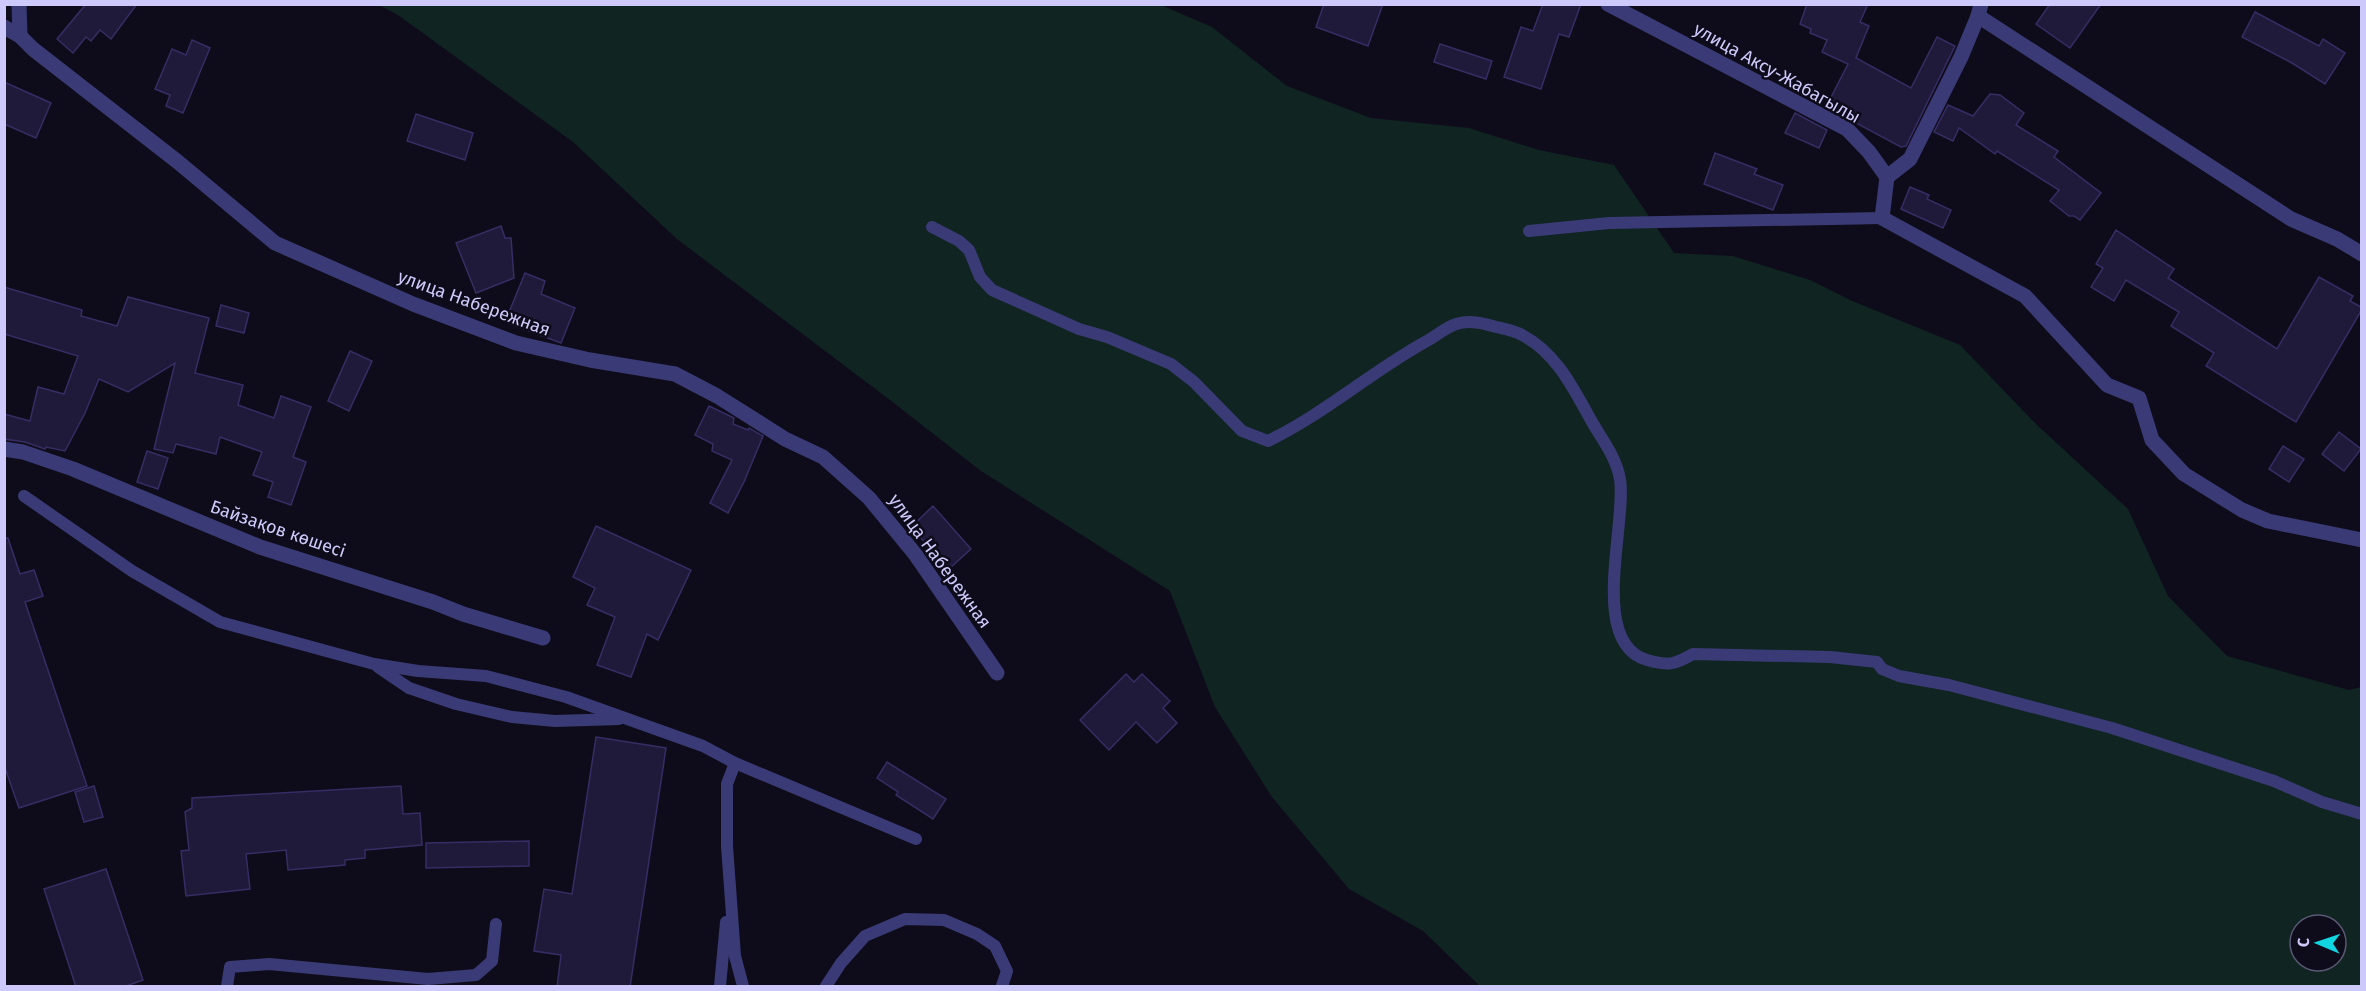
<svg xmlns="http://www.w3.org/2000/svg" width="2366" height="991" font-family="'Fira Sans',sans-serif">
  <rect width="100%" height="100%" fill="#0e0c1a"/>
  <path fill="#102422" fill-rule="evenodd" d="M379,5H1161L1212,27L1287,86L1371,118L1469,128L1539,150L1614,165L1674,253L1733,256L1810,280L1850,300L1960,345L2036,424L2128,509L2168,596L2227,656L2349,690L2361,687V986H1480L1423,931L1349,889L1272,797L1215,707L1170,591L981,471L890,400L677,239L573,142L398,15ZM2300,925H2336V961H2300Z"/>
  <g fill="#1f1a3a" stroke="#362d64" stroke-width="1.5">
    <path d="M86,4H137L111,39L100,30L91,41L86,37L73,53L57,39Z"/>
    <path d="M1324,4H1383L1368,46L1316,27Z"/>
    <path d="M1543,4H1581L1569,37L1559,34L1541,89L1504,77L1521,27L1533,31Z"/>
    <path d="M1807,4H1868L1860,22L1869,26L1856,58L1911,88L1937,37L1955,46L1906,146L1901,147L1826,107L1848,64L1822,52L1827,40L1810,33L1811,29L1800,24Z"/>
    <path d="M2050,4H2101L2070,48L2036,24Z"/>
    <path d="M2255,12L2319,46L2323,39L2345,53L2325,84L2292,63L2242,37Z"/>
    <path d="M192,40L210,48L183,113L166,106L170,95L155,89L172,49L186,55Z"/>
    <path d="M1440,44L1492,61L1486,79L1434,62Z"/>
    <path d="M4,82L51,103L36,138L4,124Z"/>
    <path d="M1990,94L2000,95L2024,113L2016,125L2058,151L2054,157L2101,193L2080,220L2074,216H2069L2050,201L2059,190L1997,151L1995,154L1959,128L1953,141L1934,132L1948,105L1973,116Z"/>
    <path d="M1795,113L1827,130L1819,148L1785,133Z"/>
    <path d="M416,114L473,133L465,160L407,141Z"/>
    <path d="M1715,153L1757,169L1754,174L1783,185L1773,210L1704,184Z"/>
    <path d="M1910,187L1929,195L1927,199L1951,210L1943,228L1901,209Z"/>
    <path d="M501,226L505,238H511L514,278L476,293L456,243Z"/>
    <path d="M2116,230L2174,269L2168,278L2277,349L2319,277L2353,296L2350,301L2361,307V311L2296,422L2206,366L2214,353L2171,326L2179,312L2126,280L2114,301L2091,287L2103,268L2096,264Z"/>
    <path d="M525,273L545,281L541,294L575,308L561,343L505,322Z"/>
    <path d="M4,287L82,310L81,316L117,326L128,297L209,318L195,373L243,385L238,405L274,418L281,396L311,407L293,457L306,462L291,505L268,497L273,482L253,475L262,452L220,437L216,454L176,444L173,453L154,449L175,363L128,392L99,379L85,413L65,451L46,447L45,449L25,442L4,439V414L30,421L38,387L64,394L78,356L4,334Z"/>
    <path d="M221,305L249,313L244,333L216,326Z"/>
    <path d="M350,351L372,361L349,411L328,401Z"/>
    <path d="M709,406L734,418L733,424L748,430L749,428L763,436L744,482L728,513L710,503L732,460L712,451L713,444L695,435Z"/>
    <path d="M2339,432L2361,449L2344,471L2322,454Z"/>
    <path d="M2283,446L2304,459L2289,482L2269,469Z"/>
    <path d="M147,451L168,458L158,489L137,482Z"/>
    <path d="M933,506L971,549L949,569L911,527Z"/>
    <path d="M596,526L691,570L658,640L647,634L631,677L597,665L615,617L587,605L595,588L573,577Z"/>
    <path d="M4,538H8L20,574L34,570L43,596L25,602L87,786L19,808L4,765Z"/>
    <path d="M1126,674L1134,682L1142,674L1170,701L1163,708L1177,723L1157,743L1136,722L1109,750L1080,720Z"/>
    <path d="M596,737L666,748L630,987H557L561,955L534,951L544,889L572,894Z"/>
    <path d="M887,762L946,799L933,819L896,795L898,792L877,778Z"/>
    <path d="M94,786L103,817L84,822L75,792Z"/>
    <path d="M401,786L403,814L420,813L422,845L365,850V858L345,860V865L288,870L286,850L246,854L250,889L186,896L181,851L189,850L185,812L192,808V798Z"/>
    <path d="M529,841V866L426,868V843Z"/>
    <path d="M106,869L143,980L123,987H76L44,889Z"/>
  </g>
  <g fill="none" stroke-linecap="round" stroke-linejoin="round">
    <g stroke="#3a3b76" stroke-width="12">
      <path d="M932,227L959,241L969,250L980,277L992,290L1079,329L1107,337L1171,364L1194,382L1242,431L1268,441C1324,414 1371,372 1425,342C1435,337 1446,327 1456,324C1470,320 1483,323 1496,327C1505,329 1515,331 1522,335C1557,353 1574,390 1592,422C1603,441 1616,457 1620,479C1627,524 1588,643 1647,660C1668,666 1674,665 1693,654L1830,657L1877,662L1882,669L1899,676L1949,685L2112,728L2274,781L2322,802L2362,814"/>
      <path d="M1529,231L1609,223L1882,218"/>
      <path d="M24,496L132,571L220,622L374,664L418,671L486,676L566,697L703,746L735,763"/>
      <path d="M378,667L409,688L456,704L512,717L555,721L619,719"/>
      <path d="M227,986L230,967L269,964L428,979L476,975L492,961L496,924"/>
      <path d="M720,986L726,922"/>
      <path d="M743,986L735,956L727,846V784L735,763L916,839"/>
      <path d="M826,986L841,963L865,936L905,919L944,920L977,934L995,946L1007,971L1002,986"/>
    </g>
    <g stroke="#3a3b76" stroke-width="15">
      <path d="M19,4L20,36"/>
      <path d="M1608,4L1847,129L1869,152L1887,177L1882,218L2025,296L2107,385L2139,398L2152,440L2184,474L2242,510L2268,521L2362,540"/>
      <path d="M1981,4L1978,16L2291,219L2337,239L2362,254"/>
      <path d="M4,27L20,36L33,49L178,162L275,243L413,304L516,343L590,360L675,374L717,396L785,439L823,457L869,498L915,554L997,673"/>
      <path d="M1887,177L1910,159L1961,57L1978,16"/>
      <path d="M4,449L23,452L73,469L260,547L433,602L463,614L543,638"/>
    </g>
  </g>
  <g text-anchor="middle" stroke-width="5" stroke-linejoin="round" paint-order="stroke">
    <g font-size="18" fill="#cdc9fb" stroke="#0e0c1a">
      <text transform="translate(1777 73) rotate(29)" y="6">улица Аксу-Жабагылы</text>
      <text transform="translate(474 303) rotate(20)" y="6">улица Набережная</text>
      <text transform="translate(278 529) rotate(19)" y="6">Байзақов көшесі</text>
      <text transform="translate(940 561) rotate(54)" y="6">улица Набережная</text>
    </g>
  </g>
  <rect width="2366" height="991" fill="none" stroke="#cdc9fb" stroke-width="12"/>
  <g transform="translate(2318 943) rotate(272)"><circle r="28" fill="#0e0c1a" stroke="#5a5874" stroke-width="1.5"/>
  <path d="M0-4.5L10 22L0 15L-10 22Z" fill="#11d5e0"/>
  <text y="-9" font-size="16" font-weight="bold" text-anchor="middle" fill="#cdc9fb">С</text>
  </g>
</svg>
